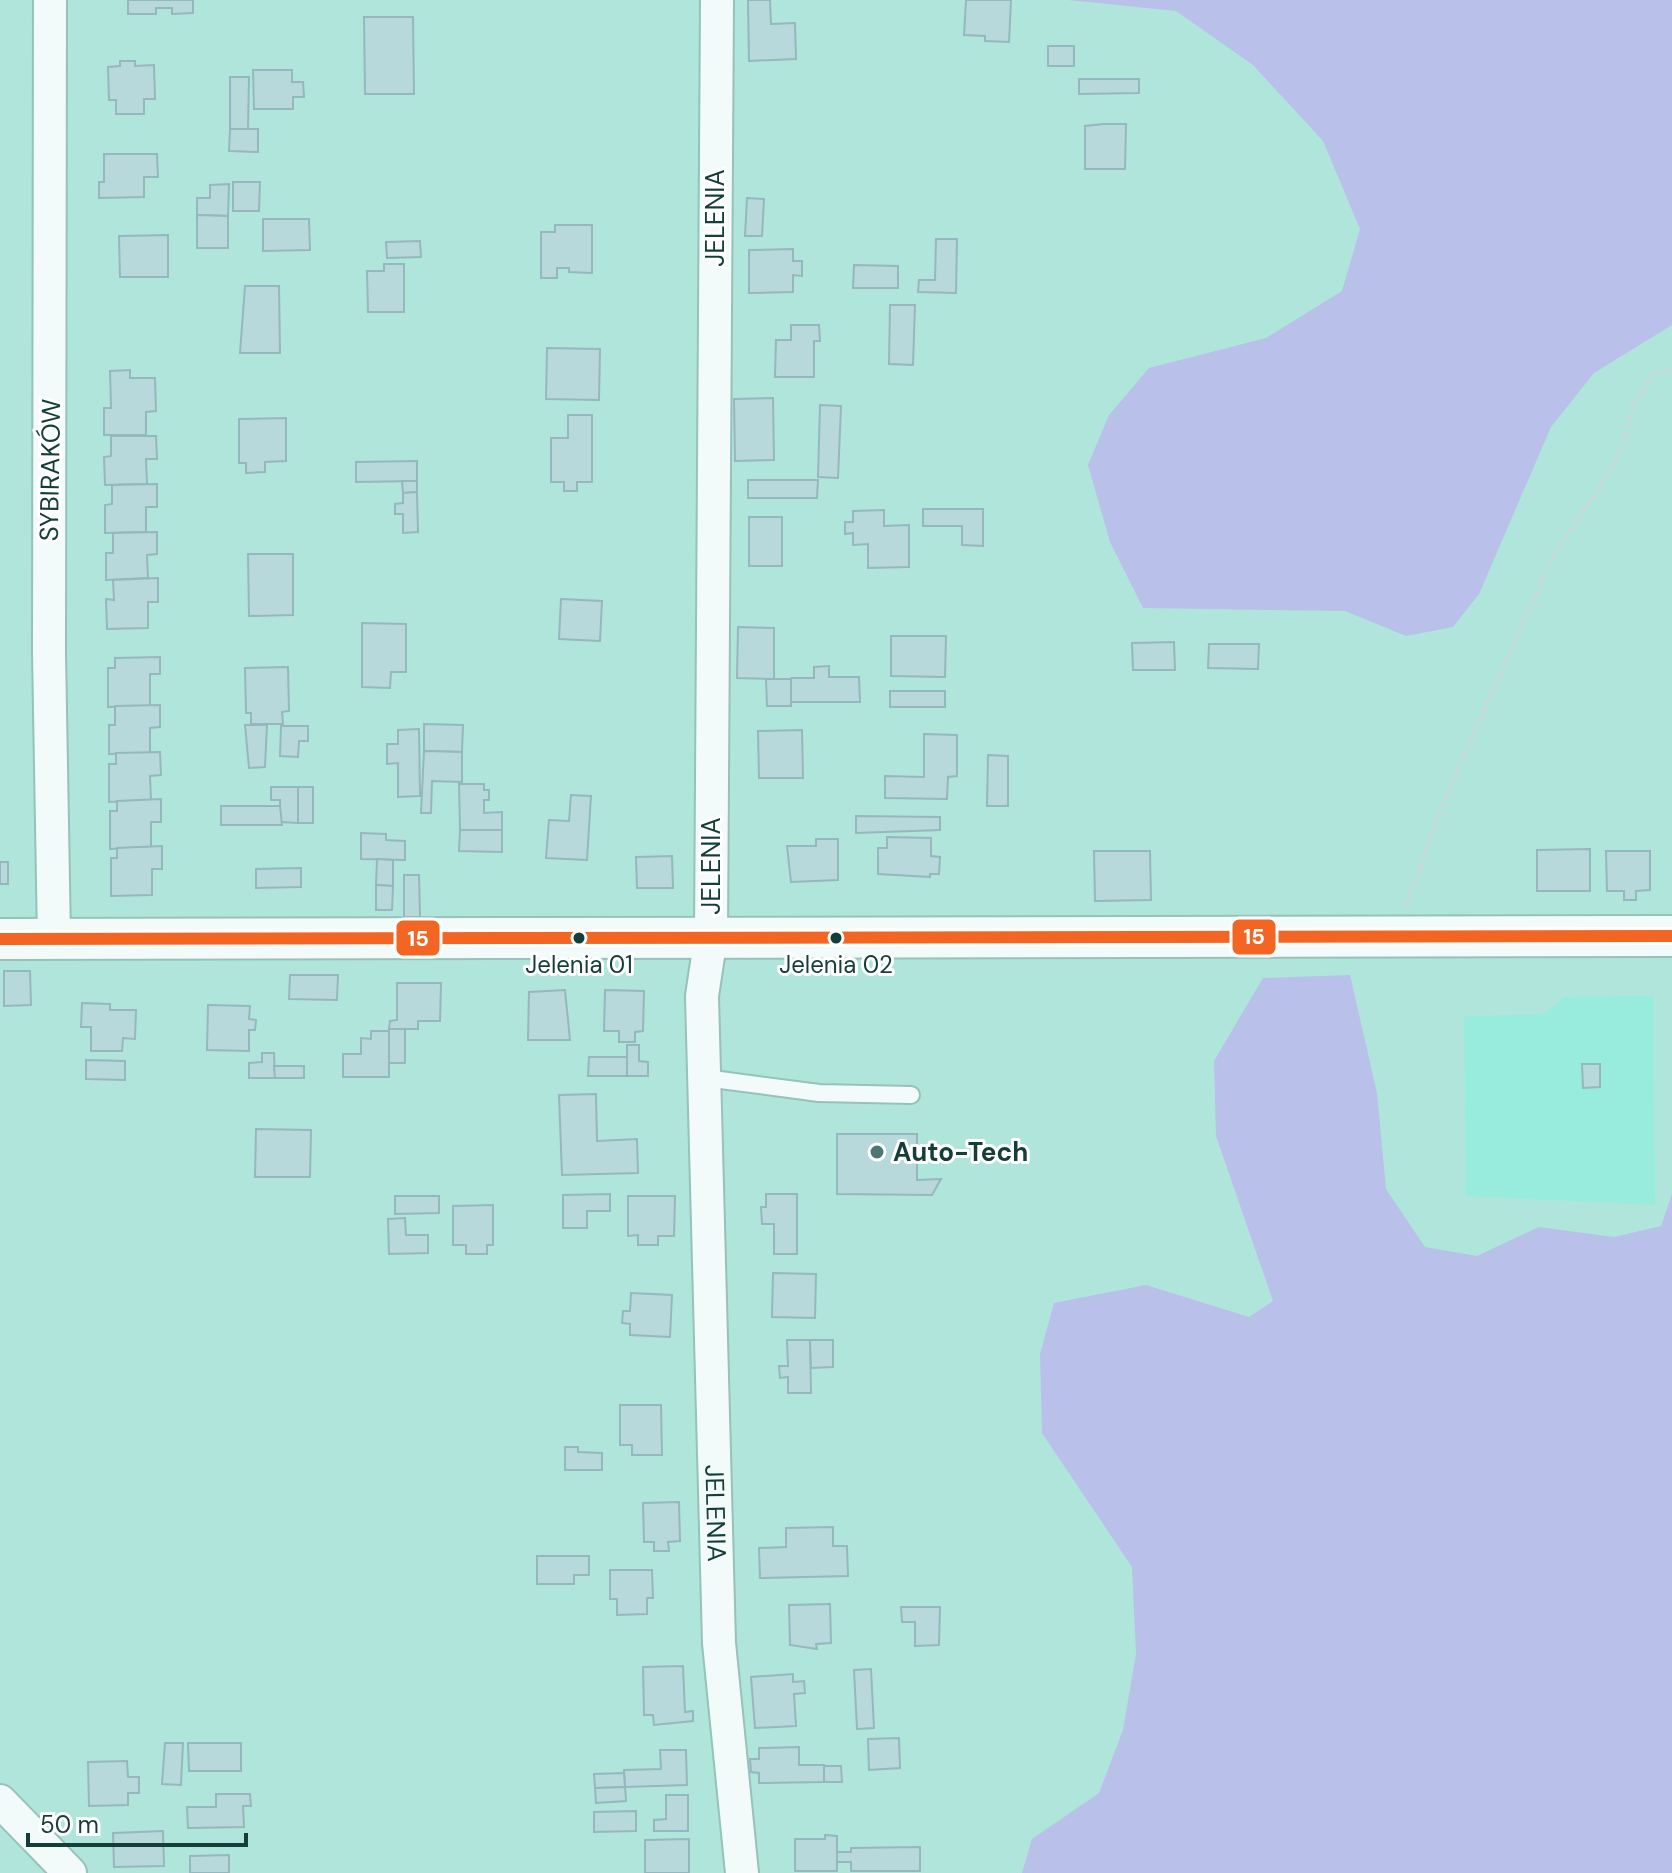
<svg xmlns="http://www.w3.org/2000/svg" width="1672" height="1873" font-family="'DM Sans',sans-serif">
  <rect width="100%" height="100%" fill="#b0e5db"/>
  <path fill="#98ecdd" d="M1653,996L1655,1205L1466,1196L1464,1016L1544,1014L1564,997Z"/>
  <g fill="#b9c0e9">
    <path d="M1068,0H1672V325L1594,373L1551,427L1479,594L1453,627L1406,636L1345,611L1143,608L1110,542L1088,465L1109,415L1149,368L1266,338L1342,291L1360,229L1323,141L1253,65L1176,11Z"/>
    <path d="M1350,975L1377,1093L1386,1189L1425,1247L1477,1256L1539,1227L1614,1237L1661,1226L1672,1194V1873H1022L1032,1839L1099,1793L1123,1730L1136,1654L1132,1567L1042,1433L1040,1354L1054,1303L1146,1285L1249,1317L1273,1301L1216,1136L1214,1061L1263,978Z"/>
  </g>
  <g fill="#b8d9dc" stroke="#94b8bd" stroke-width="2">
    <path d="M128,0H193V13L172,14V8H156V14H128Z"/>
    <path d="M748,0H770L771,24L795,23L796,59L749,61Z"/>
    <path d="M966,0H1011L1009,42L985,41V36L964,35Z"/>
    <path d="M364,17H413L414,94H365Z"/>
    <rect x="1048" y="46" width="26" height="20"/>
    <path d="M120,61H135V66L154,65L155,99H144V114H116V100H109L108,67L120,66Z"/>
    <path d="M253,70H292V82H303L304,97H293V109H254Z"/>
    <path d="M230,77H249L248,129H230Z"/>
    <path d="M1079,79H1139V93L1079,94Z"/>
    <path d="M1104,124H1126L1125,169H1085V126Z"/>
    <path d="M230,129H258V152L229,151Z"/>
    <path d="M104,154H157L158,177H144V197L99,198V182H104Z"/>
    <path d="M233,182H260L259,211H233Z"/>
    <path d="M229,184L228,216L197,215V198H210V185Z"/>
    <path d="M747,198L764,199L762,236H745Z"/>
    <path d="M197,215L228,216V248H197Z"/>
    <path d="M263,219H309L310,250L263,251Z"/>
    <path d="M555,225H592V273L569,272V268H557V278H541V232H555Z"/>
    <path d="M168,235V277H120L119,236Z"/>
    <path d="M936,239H957L956,293L918,292L919,280H935Z"/>
    <path d="M420,241L421,257L387,258L386,242Z"/>
    <path d="M793,249V261H802V276L793,275V292L749,293V250Z"/>
    <path d="M384,264H404V312H368L367,271H384Z"/>
    <path d="M854,265L898,266V288H853Z"/>
    <path d="M245,286H279L280,353H240Z"/>
    <path d="M890,305H915L913,365L889,364Z"/>
    <path d="M791,325H819L820,341H814V377H775L776,340H791Z"/>
    <path d="M547,348L600,349L599,400L546,399Z"/>
    <path d="M130,370V378H155L156,411L146,412V435H104V408H111L110,371Z"/>
    <path d="M773,398L774,460L735,461L734,399Z"/>
    <path d="M820,405L841,406L838,478L818,477Z"/>
    <path d="M568,415H592V482H577V491H564V482H551V438H568Z"/>
    <path d="M286,418V461L265,462V472L246,473V463H239V419Z"/>
    <path d="M111,436H156L157,459H146L147,484L105,485L104,457L111,456Z"/>
    <path d="M417,461V481L356,482V462Z"/>
    <path d="M748,480H818L817,498H748Z"/>
    <path d="M402,481H417V492L403,493Z"/>
    <path d="M157,484V507H146V532L105,533V505L112,504V485Z"/>
    <path d="M417,492L418,532L403,533V514H395V504L403,503V493Z"/>
    <path d="M923,509H983V546L962,545V526H923Z"/>
    <path d="M884,510V526L909,525V567L868,568V544L853,545V533L845,534V522H853V511Z"/>
    <rect x="749" y="517" width="33" height="49"/>
    <path d="M157,532V554L147,555L148,578L106,580V553H113V533Z"/>
    <path d="M248,554H293V615L249,616Z"/>
    <path d="M158,578V602H148V628L107,629L106,599L114,600L113,580Z"/>
    <path d="M561,599L602,601L600,641L559,639Z"/>
    <path d="M362,623L406,624V672H391L390,688L362,687Z"/>
    <path d="M738,627L774,628V679L737,678Z"/>
    <path d="M891,636H946L945,677L891,676Z"/>
    <path d="M1174,642L1175,670H1133L1132,643Z"/>
    <path d="M1209,644H1259L1258,669L1208,668Z"/>
    <path d="M160,657V674H150V706L108,707V668H115V658Z"/>
    <path d="M829,666V677H859L860,702H791V678H814V667Z"/>
    <path d="M288,667L289,711L282,712L283,724H251V713H246L245,668Z"/>
    <path d="M766,679H791V706H767Z"/>
    <rect x="890" y="691" width="55" height="16"/>
    <path d="M160,705V727L150,728V753L109,754V725H115V706Z"/>
    <path d="M424,724L463,725L462,752L424,751Z"/>
    <path d="M245,725H267L265,767L249,768Z"/>
    <path d="M281,726H308V741H299L298,757L280,756Z"/>
    <path d="M419,729L420,796L398,797V763L387,764V744H398V730Z"/>
    <path d="M802,730L803,778H759L758,731Z"/>
    <path d="M924,734L957,735V776L948,777L947,799L885,798V776L924,777Z"/>
    <path d="M424,751L462,752V782L432,781L431,813H421Z"/>
    <path d="M160,752L161,775L150,776L151,800L109,802V764H116V753Z"/>
    <path d="M988,755L1008,756V806H987Z"/>
    <path d="M459,784H484V790H489V800H484V813L502,812V830H460Z"/>
    <path d="M271,787H298V823L280,822V800H271Z"/>
    <rect x="298" y="787" width="15" height="36"/>
    <path d="M571,795L591,796L587,860L546,858L549,820L569,821Z"/>
    <path d="M161,799V822H151V847L110,849V811H117V801Z"/>
    <path d="M221,806H280L282,825H221Z"/>
    <path d="M856,816L940,817V830L856,833Z"/>
    <path d="M460,830H502V852L459,851Z"/>
    <path d="M361,833L386,834V840L405,841V860L361,859Z"/>
    <path d="M887,837L931,838V856L940,857L939,874H930V877L878,874V848H887Z"/>
    <path d="M816,839H838V880L791,882L787,846H816Z"/>
    <path d="M162,846V869H152V895L111,896V858H117V848Z"/>
    <path d="M1590,849V891H1537V850Z"/>
    <path d="M1094,851H1150L1151,900L1095,901Z"/>
    <path d="M1606,851H1650V890L1636,891V900H1624V891H1607Z"/>
    <path d="M672,856L673,888H637L636,857Z"/>
    <path d="M377,859L393,860V886L376,885Z"/>
    <rect x="0" y="862" width="8" height="22"/>
    <path d="M301,868V887L256,888V869Z"/>
    <path d="M404,875H419L420,917H404Z"/>
    <path d="M376,885L393,886L392,910H376Z"/>
    <path d="M4,971H30L31,1005L4,1006Z"/>
    <path d="M290,975H338L337,1000L289,999Z"/>
    <path d="M397,983H441L440,1021H418V1029H389L390,1021L397,1020Z"/>
    <path d="M565,990L570,1040H528L529,992Z"/>
    <path d="M605,990L644,991L643,1031L635,1032V1042H619V1031H604Z"/>
    <path d="M82,1003L110,1004V1010H136L135,1039L123,1038L122,1051H91V1027H81Z"/>
    <path d="M208,1005L250,1006L249,1019L256,1020L255,1030H249V1051L207,1050Z"/>
    <rect x="389" y="1029" width="16" height="34"/>
    <path d="M371,1031H389V1077H343V1054H361V1038L371,1039Z"/>
    <path d="M627,1045H639V1061L648,1062V1076H627Z"/>
    <path d="M262,1053H274L275,1078H249V1063L262,1062Z"/>
    <path d="M589,1057H627V1076H588Z"/>
    <path d="M86,1060L125,1061V1080L86,1079Z"/>
    <path d="M1582,1064H1600V1087L1583,1088Z"/>
    <path d="M274,1066H304V1078H275Z"/>
    <path d="M596,1094L597,1141L637,1139L638,1173L562,1175L559,1095Z"/>
    <path d="M256,1129L311,1130L310,1177H255Z"/>
    <path d="M837,1134H917V1180L941,1179L932,1195L837,1194Z"/>
    <path d="M610,1194V1211H587V1228H563V1195Z"/>
    <path d="M766,1194H797V1254H774V1224H762L761,1207H766Z"/>
    <path d="M395,1196H439V1213L395,1214Z"/>
    <path d="M628,1196H675L674,1236H658V1245H638V1235L628,1236Z"/>
    <path d="M493,1205V1245H487V1254H466V1245H453V1206Z"/>
    <path d="M405,1218L406,1235H428V1253L389,1254L388,1219Z"/>
    <path d="M773,1273L816,1274L815,1318L772,1317Z"/>
    <path d="M631,1293L672,1295L670,1337L630,1335V1324L622,1323L623,1311H630Z"/>
    <path d="M787,1340H810L811,1393H788V1377L780,1378L779,1366H788Z"/>
    <path d="M810,1340H833V1367L811,1368Z"/>
    <path d="M620,1405H661L662,1455H632V1445H620Z"/>
    <path d="M565,1447H578V1452L602,1453V1470H565Z"/>
    <path d="M679,1502L680,1541L668,1542L669,1551H654V1542H644L643,1503Z"/>
    <path d="M833,1527V1546H847L848,1576L760,1578L759,1548L786,1547V1528Z"/>
    <path d="M537,1556H589V1575H574V1584H537Z"/>
    <path d="M610,1570H652L653,1598H647V1614L617,1615V1599H610Z"/>
    <path d="M830,1604L831,1643L816,1644L817,1649L790,1645L789,1605Z"/>
    <path d="M901,1607H940L939,1645L915,1646V1622H902Z"/>
    <path d="M683,1666L685,1712L693,1711V1721L654,1725L653,1715H644L643,1667Z"/>
    <path d="M871,1669L874,1728L857,1729L854,1670Z"/>
    <path d="M793,1674V1682L804,1681L805,1693L794,1694L796,1726L755,1728L751,1677Z"/>
    <path d="M899,1738L900,1768L869,1770L868,1739Z"/>
    <path d="M165,1743H183L181,1785L162,1784Z"/>
    <path d="M188,1743H241V1771H189Z"/>
    <path d="M799,1747V1765H824V1782L759,1783V1773L751,1772L750,1759H759V1748Z"/>
    <path d="M660,1750H686L687,1785L625,1787L624,1770L661,1769Z"/>
    <path d="M127,1761L128,1777H139V1793H128V1805L89,1806L88,1762Z"/>
    <path d="M824,1766H841L842,1782H824Z"/>
    <path d="M624,1773L625,1787L595,1788L594,1774Z"/>
    <path d="M625,1787L626,1801L596,1803L595,1788Z"/>
    <path d="M216,1794H250L251,1806H243L244,1827L188,1828L187,1807H216Z"/>
    <path d="M666,1795H688V1831H654V1820L666,1819Z"/>
    <path d="M636,1811V1831L594,1832V1812Z"/>
    <path d="M163,1831L164,1866L114,1867L113,1833Z"/>
    <path d="M825,1835L837,1836V1871H795V1839H825Z"/>
    <path d="M689,1839V1873H645V1840Z"/>
    <path d="M920,1847V1871H851V1862H837V1852H851V1848Z"/>
    <path d="M229,1855V1873H190V1856Z"/>
  </g>
  <g fill="none" stroke-linecap="round" stroke-linejoin="round">
    <g stroke="#97c1b9" stroke-width="20">
      <path id="service" d="M705,1078L819,1093L911,1095"/>
    </g>
    <g stroke="#97c1b9" stroke-width="36">
      <g id="minor">
        <path d="M50,0L49,652L54,939"/>
        <path id="s1" d="M717,0L711,936L702,996L719,1643L742,1873"/>
        <path d="M0,1801L70,1873"/>
      </g>
    </g>
    <g stroke="#97c1b9" stroke-width="44">
      <path id="tertiary" d="M0,939L1672,936"/>
    </g>
    <path stroke="#c8d9d6" stroke-width="5" stroke-dasharray="4 4" stroke-linecap="butt" d="M1406,905L1449,789L1552,559L1616,463L1635,403L1654,375L1672,369"/>
    <use href="#service" stroke="#f3fbfa" stroke-width="16"/>
    <use href="#minor" stroke="#f3fbfa" stroke-width="32"/>
    <use href="#tertiary" stroke="#f3fbfa" stroke-width="40"/>
    <g stroke="#fff" stroke-width="18">
      <path id="bus-1" d="M0,939L1672,936"/>
    </g>
    <use href="#bus-1" stroke="#f26522" stroke-width="12"/>
  </g>
  <g fill="#143e37" stroke="#fff" stroke-width="3">
    <circle cx="579" cy="938" r="7"/>
    <circle cx="836" cy="938" r="7"/>
  </g>
  <circle fill="#4b7870" stroke="#fff" stroke-width="3" cx="877" cy="1152" r="8"/>
  <g text-anchor="middle" stroke-width="6" stroke-linejoin="round" paint-order="stroke">
    <g font-size="24" fill="#143e37" stroke="#fff">
      <text x="579" y="973">Jelenia 01</text>
      <text x="836" y="973">Jelenia 02</text>
    </g>
    <g font-size="26" fill="#143e37" stroke="#fff">
      <text transform="translate(715 218) rotate(-90)" y="9">JELENIA</text>
      <text transform="translate(50 470) rotate(-89)" y="9">SYBIRAKÓW</text>
      <text transform="translate(711 866) rotate(-90)" y="9">JELENIA</text>
      <text dy="9" stroke="none"><textPath href="#s1" startOffset="1514">JELENIA</textPath></text>
    </g>
    <g font-size="26" font-weight="bold" fill="#143e37" stroke="#fff" text-anchor="start">
      <text x="893" y="1161">Auto-Tech</text>
    </g>
  </g>
  <g stroke="#fff" stroke-width="3">
    <rect x="1231" y="918" width="46" height="38" rx="8" fill="#f26522"/>
    <rect x="395" y="919" width="46" height="38" rx="8" fill="#f26522"/>
  </g>
  <g font-size="22" text-anchor="middle" font-weight="bold" fill="#fff">
    <text x="1254" y="944">15</text>
    <text x="418" y="946">15</text>
  </g>
  <path d="M28 1833v12h218v-12" fill="none" stroke="#143e37" stroke-width="4"/>
  <text x="40" y="1833" font-size="24" fill="#143e37" stroke="#ffffff" stroke-width="6" paint-order="stroke">50 m</text>
</svg>
